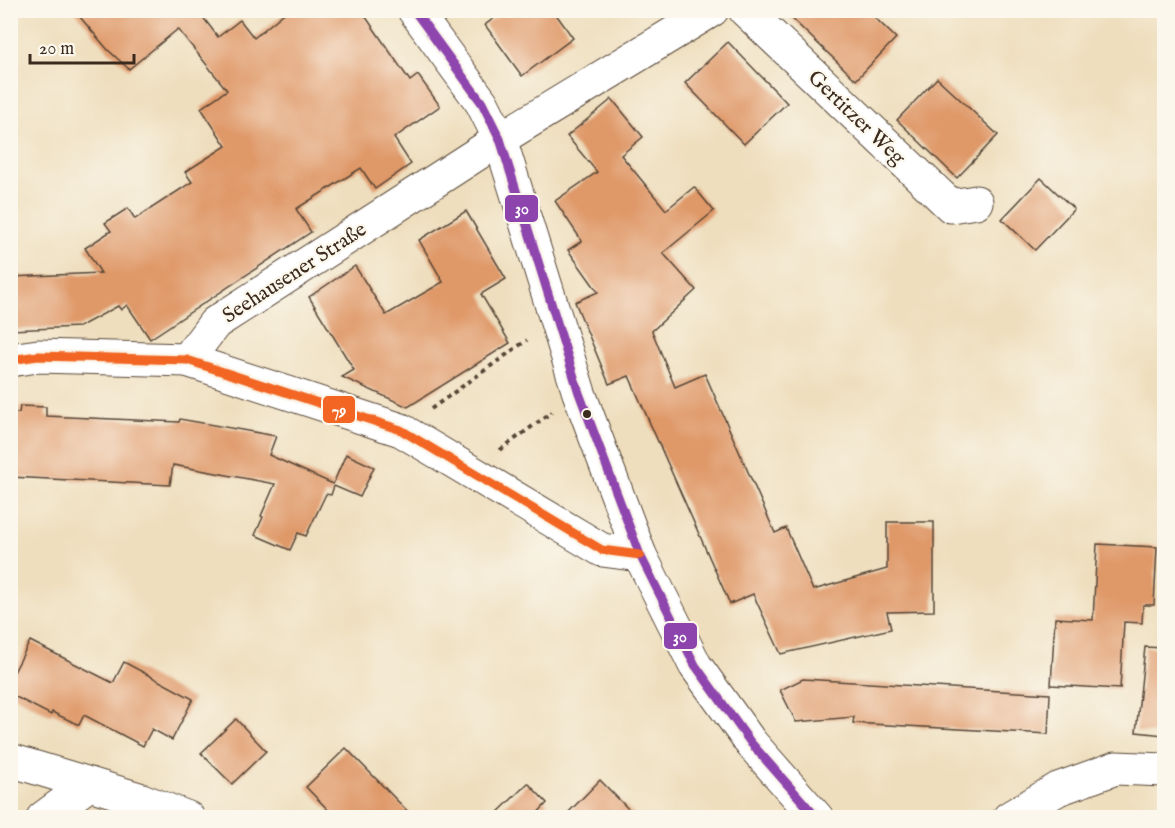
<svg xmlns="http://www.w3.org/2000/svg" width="1175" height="828" font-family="'IM FELL English',serif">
  <rect width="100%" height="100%" fill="#fbf7ec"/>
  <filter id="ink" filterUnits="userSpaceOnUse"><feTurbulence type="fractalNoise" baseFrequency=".0167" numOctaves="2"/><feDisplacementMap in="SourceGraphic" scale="12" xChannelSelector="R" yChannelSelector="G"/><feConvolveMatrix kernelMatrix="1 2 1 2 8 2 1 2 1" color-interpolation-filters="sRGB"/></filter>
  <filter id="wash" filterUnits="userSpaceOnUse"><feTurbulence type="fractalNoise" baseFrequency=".008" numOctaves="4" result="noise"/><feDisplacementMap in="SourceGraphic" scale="24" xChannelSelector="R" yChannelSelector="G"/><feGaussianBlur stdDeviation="1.35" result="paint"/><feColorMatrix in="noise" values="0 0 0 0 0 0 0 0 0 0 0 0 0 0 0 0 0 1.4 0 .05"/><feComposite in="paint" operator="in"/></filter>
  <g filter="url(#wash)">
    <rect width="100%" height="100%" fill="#eedebd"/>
    <g id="blocks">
      <g fill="#df9868">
        <path d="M74,10H201L199,12L218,37L240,20L254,38L288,10H361L410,81L418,75L440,106L394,138L411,164L375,189L361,168L296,209L311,232L150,339L127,305L121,310L118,306L79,327L10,330V277L101,273L85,248L111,231L105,223L128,208L135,219L192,182L185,172L226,146L201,108L227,90L178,29L129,69L108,50Z"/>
        <path d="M505,10H553L573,38L522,76L485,25Z"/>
        <path d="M783,10H867L896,38L856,80Z"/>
        <path d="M728,42L787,103L744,144L685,83Z"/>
        <path d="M937,78L998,135L957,178L897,120Z"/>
        <path d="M612,99L643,137L621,155L666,210L694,187L714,211L663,253L696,290L652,331L675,387L705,374L775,533L786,528L813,590L887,569V522H934V611L887,612L891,629L781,654L753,594L730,604L629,376L609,384L575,302L598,292L568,250L582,241L555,201L597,172L567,136Z"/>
        <path d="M1041,178L1074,209L1035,250L1002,219Z"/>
        <path d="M466,211L506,279L481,294L510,343L408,407L342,377L354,370L309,297L355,266L386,315L443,282L419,240Z"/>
        <path d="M20,406L46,407V416L179,422L180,419L276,436L269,455L333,484L346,454L374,467L360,497L334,486L331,495L326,494L306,536L298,533L290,550L255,535L263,517L261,516L275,484L173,465L170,485L10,477V413H19Z"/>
        <path d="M1097,544L1157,547L1154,605H1143L1142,623L1124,622L1120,689L1051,685L1055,618L1093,620Z"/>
        <path d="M30,641L113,683L124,662L193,699L172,740L152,729L143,746L84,715L79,725L52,712L51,715L10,694V680Z"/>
        <path d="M1145,647L1164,648V735L1136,732Z"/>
        <path d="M803,679L1050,694L1048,734L853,723L854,717L796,722L780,690Z"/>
        <path d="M236,719L266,751L232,784L201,753Z"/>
        <path d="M346,748L383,786L414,818H336L306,787Z"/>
        <path d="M600,780L637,818H563Z"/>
        <path d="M528,783L547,803L533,818H492Z"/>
      </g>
    </g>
  </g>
  <g filter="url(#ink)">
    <use href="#blocks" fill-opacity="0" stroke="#564536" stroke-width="1.5"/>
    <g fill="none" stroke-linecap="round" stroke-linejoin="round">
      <g stroke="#564536" stroke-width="35">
        <g id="minor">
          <path d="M414,10L482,103L500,139L579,393L640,555L695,665L751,743L817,818"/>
          <path d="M745,10L951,206L976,202"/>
          <path d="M10,360L38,356L187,360L401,430L602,550L640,555"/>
          <path d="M187,360L215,323L500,139L712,10"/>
          <path d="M10,760L139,799L188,818"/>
          <path d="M43,818L89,784"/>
          <path d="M1009,818L1058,789L1116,768L1164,770"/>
        </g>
      </g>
      <g stroke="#564536" stroke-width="4" stroke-dasharray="4.5 4.5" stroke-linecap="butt">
        <path d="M431,409L527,340"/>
        <path d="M500,450L552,412"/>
      </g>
      <use href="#minor" stroke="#fff" stroke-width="33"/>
      <g stroke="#fbf7ec" stroke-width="14">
        <path id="bus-1" d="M414,10L482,103L500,139L579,393L640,555L695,665L751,743L817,818"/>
      </g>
      <g stroke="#fbf7ec" stroke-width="14">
        <path id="bus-2" d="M10,360L38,356L187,360L401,430L602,550L640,555"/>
      </g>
      <use href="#bus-1" stroke="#8e44ad" stroke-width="9"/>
      <use href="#bus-2" stroke="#f26522" stroke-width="9"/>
    </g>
  </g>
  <circle fill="#3b2a1e" stroke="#fbf7ec" stroke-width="2" cx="587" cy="414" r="5"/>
  <g text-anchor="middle" stroke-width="4.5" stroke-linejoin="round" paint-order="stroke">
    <g font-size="21" fill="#3b2a1e" stroke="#fbf7ec">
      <text transform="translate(857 117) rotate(44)" y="7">Gertitzer Weg</text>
      <text transform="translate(294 272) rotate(-33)" y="7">Seehausener Straße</text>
    </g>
  </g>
  <g stroke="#fbf7ec" stroke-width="2">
    <rect x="504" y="194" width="35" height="29" rx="6" fill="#8e44ad"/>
    <rect x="322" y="395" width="34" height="29" rx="6" fill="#f26522"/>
    <rect x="663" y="622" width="35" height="28" rx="6" fill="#8e44ad"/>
  </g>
  <g font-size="16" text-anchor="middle" font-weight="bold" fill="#fff">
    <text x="522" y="214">30</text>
    <text x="339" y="416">79</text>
    <text x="680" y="642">30</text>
  </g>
  <rect width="1175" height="828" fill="none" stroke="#fbf7ec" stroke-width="36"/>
  <path d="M30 54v9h104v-9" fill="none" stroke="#3b2a1e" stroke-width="3"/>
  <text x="39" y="54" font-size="18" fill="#3b2a1e" stroke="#fbf7ec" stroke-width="4.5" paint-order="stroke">20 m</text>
</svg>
